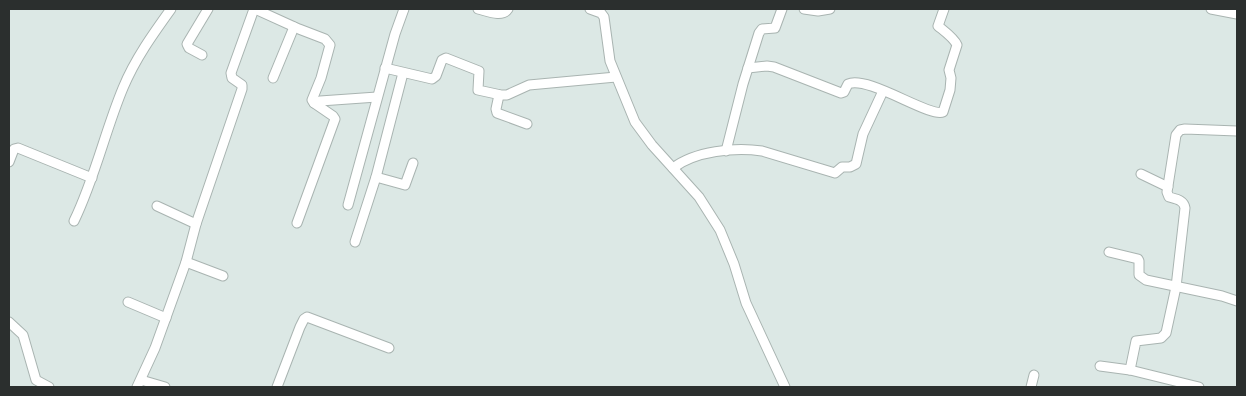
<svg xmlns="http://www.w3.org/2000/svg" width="1246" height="396" font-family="Jost,sans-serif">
  <rect width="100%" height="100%" fill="#dce8e5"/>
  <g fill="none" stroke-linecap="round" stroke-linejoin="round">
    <g stroke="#a9b4b1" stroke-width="11">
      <g id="minor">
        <path d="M255,9L299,29L325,39L330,45L321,78L312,100L314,103L333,116L335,119L297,223"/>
        <path d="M478,9C487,11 502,18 508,9"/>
        <path d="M590,9L601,13L604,17L610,61L635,122L652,145L699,197L720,230L734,264L746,303L785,387"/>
        <path d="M804,9L818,11L830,9"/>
        <path d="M1211,9L1237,14"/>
        <path d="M202,55L189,48L187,44L208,9"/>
        <path d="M385,68L432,79L436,76L442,60L446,58L479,71L478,90L501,95H507L529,85L616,77"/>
        <path d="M748,68L767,66L774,67L841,93L844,92L848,84C868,75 930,118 943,112L950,90L951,78L949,70L957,45C954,38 944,31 938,26L944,9"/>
        <path d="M273,78L294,27"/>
        <path d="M499,95L496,109L497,113L527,124"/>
        <path d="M314,103L320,101L377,97"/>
        <path d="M726,151L743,84L759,33L762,29L775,28L782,9"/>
        <path d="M9,162L14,149L18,148L92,178"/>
        <path d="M673,168C695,151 735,147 762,151L835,173L842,167H850L856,164L863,134L883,91"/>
        <path d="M1141,174L1168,187"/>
        <path d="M376,177L405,185L413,163"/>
        <path d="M348,205L395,34L404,9"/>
        <path d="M157,206L196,224"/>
        <path d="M74,221C95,178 105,131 123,88C135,59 153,34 171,9"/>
        <path d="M355,242L376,177L403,73"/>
        <path d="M1109,252L1138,259L1139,261V275L1146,280L1222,296L1237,301"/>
        <path d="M186,262L223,276"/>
        <path d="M128,302L166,318"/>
        <path d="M9,322L23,335L36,380L49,387"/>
        <path d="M1100,366L1130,370L1199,387"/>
        <path d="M1130,370L1136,341L1161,338L1166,333L1176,287L1185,208C1184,200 1176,199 1169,197L1167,192L1176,135L1180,130L1185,129L1237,131"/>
        <path d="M141,380L165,387"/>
        <path d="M137,387L155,348L186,262L196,224L242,89V85L232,78L231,73L254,9"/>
        <path d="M277,387L300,327L304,319L307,317L389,348"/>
        <path d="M1031,387L1034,375"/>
      </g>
    </g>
    <use href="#minor" stroke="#fff" stroke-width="9"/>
  </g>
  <rect width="1246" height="396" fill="none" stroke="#2b2f2e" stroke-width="20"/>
</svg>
